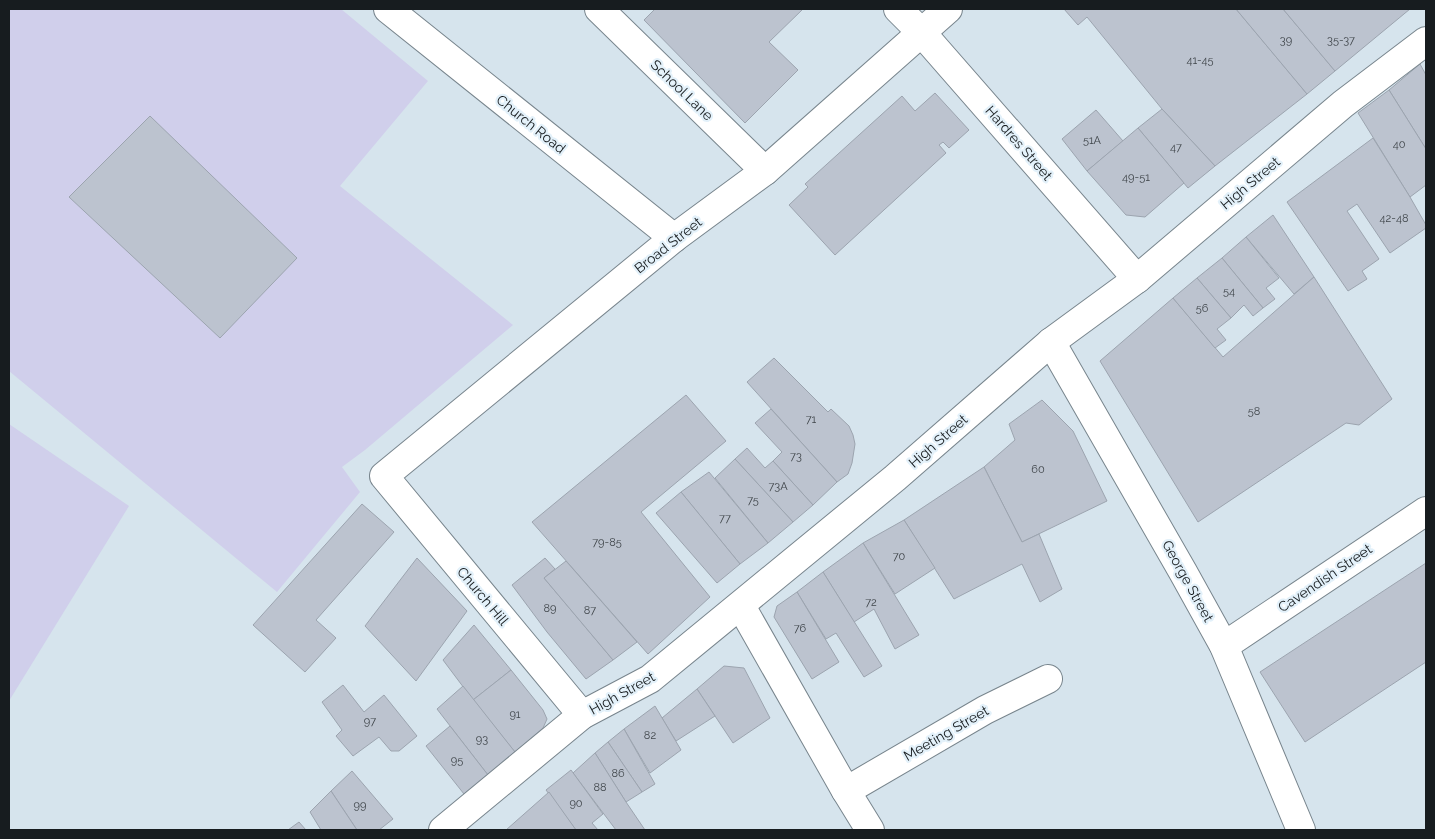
<svg xmlns="http://www.w3.org/2000/svg" width="1435" height="839" font-family="Raleway,sans-serif">
  <rect width="100%" height="100%" fill="#d6e4ed"/>
  <g fill="#d0cfeb">
    <path d="M9,9H341L428,81L340,186L513,325L365,450L342,467L360,492L277,592L9,371Z"/>
    <path d="M9,424L129,506L9,701Z"/>
  </g>
  <g fill="#bcc3cf" stroke="#9ca4af">
    <path d="M655,9H803L769,42L798,70L745,123L644,20Z"/>
    <path d="M1064,9H1236L1307,94L1215,166L1162,109L1087,17L1078,25Z"/>
    <path d="M1236,9H1283L1335,71L1307,94Z"/>
    <path d="M1283,9H1410L1335,71Z"/>
    <path d="M1420,64L1426,75V149L1389,90Z"/>
    <path d="M1389,90L1426,149V185L1410,197L1358,113Z"/>
    <path d="M935,93L969,130L949,148L943,142L939,145L946,153L835,255L789,205L808,187L805,184L902,96L915,111Z"/>
    <path d="M1162,109L1215,166L1188,188L1138,128Z"/>
    <path d="M1096,110L1123,141L1087,171L1062,139Z"/>
    <path d="M150,116L297,258L220,338L69,197Z"/>
    <path d="M1138,128L1184,183L1145,217L1126,215L1087,171Z"/>
    <path d="M1373,138L1410,197L1426,225V228L1390,253L1357,204L1347,211L1379,259L1362,271L1367,279L1348,291L1287,202Z"/>
    <path d="M1273,215L1314,277L1294,294L1246,237Z"/>
    <path d="M1246,237L1279,278L1266,288L1275,299L1263,308L1222,258Z"/>
    <path d="M1222,258L1263,308L1253,316L1244,305L1231,318L1197,278Z"/>
    <path d="M1314,277L1392,399L1359,425L1346,423L1198,522L1100,361L1173,298L1223,357Z"/>
    <path d="M1197,278L1231,318L1217,329L1226,340L1215,348L1173,298Z"/>
    <path d="M774,358L828,412L831,409L849,426L853,435L855,444L852,463L848,474L837,482L747,382Z"/>
    <path d="M686,395L726,441L641,512L710,597L648,654L532,522Z"/>
    <path d="M1042,400L1073,431L1107,501L1022,542L984,467L1015,440L1009,424Z"/>
    <path d="M771,409L837,482L813,505L773,461L782,452L755,423Z"/>
    <path d="M747,448L765,468L773,461L813,505L793,522L735,459Z"/>
    <path d="M735,459L793,522L768,543L715,478Z"/>
    <path d="M984,467L1022,542L1039,534L1062,589L1040,602L1022,564L954,599L904,520Z"/>
    <path d="M709,472L768,543L740,564L681,492Z"/>
    <path d="M681,492L740,564L717,583L656,513Z"/>
    <path d="M362,504L394,532L316,620L336,638L305,672L253,625Z"/>
    <path d="M904,520L935,568L895,594L863,543Z"/>
    <path d="M863,543L919,635L895,649L874,609L854,622L823,572Z"/>
    <path d="M417,558L467,611L416,681L365,626Z"/>
    <path d="M545,558L555,569L544,578L613,660L586,679L547,632L512,585Z"/>
    <path d="M566,561L637,642L613,660L544,578Z"/>
    <path d="M1426,563V662L1305,742L1260,672Z"/>
    <path d="M823,572L882,666L864,677L836,633L826,639L797,592Z"/>
    <path d="M797,592L839,662L812,679L774,617L777,606Z"/>
    <path d="M474,625L511,670L473,700L443,660Z"/>
    <path d="M724,666L744,668L770,718L733,743L697,689Z"/>
    <path d="M511,670L543,710L547,719L543,728L515,752L473,700Z"/>
    <path d="M343,685L364,712L384,695L417,736L399,751H391L379,737L353,756L336,736L342,730L322,702Z"/>
    <path d="M463,686L515,752L488,775L437,709Z"/>
    <path d="M697,689L715,716L676,741L662,718Z"/>
    <path d="M655,706L681,750L650,773L624,729Z"/>
    <path d="M450,726L488,775L464,794L426,746Z"/>
    <path d="M624,729L655,784L642,792L608,742Z"/>
    <path d="M608,742L642,792L626,802L595,753Z"/>
    <path d="M595,753L626,802L645,830H616L573,773Z"/>
    <path d="M571,770L603,814L592,823L598,830H576L546,790Z"/>
    <path d="M352,771L393,819L379,830H357L331,791Z"/>
    <path d="M331,791L357,830H321L310,812Z"/>
    <path d="M549,792L576,830H506Z"/>
    <path d="M299,822L306,830H288Z"/>
  </g>
  <g fill="none" stroke-linecap="round" stroke-linejoin="round">
    <g stroke="#78858d" stroke-width="30">
      <g id="street">
        <path d="M388,9L674,238"/>
        <path d="M599,9L765,171"/>
        <path d="M898,9L921,32L1137,279L1343,104L1426,41"/>
        <path d="M1051,342L1183,572L1224,646L1301,830"/>
        <path d="M741,606L846,791L870,830"/>
        <path d="M1224,646L1426,511"/>
        <path d="M582,715L384,476L674,238L765,171L948,9"/>
        <path d="M846,791L985,710L1048,679"/>
      </g>
    </g>
    <g stroke="#78858d" stroke-width="30">
      <path id="secondary" d="M443,830L582,715L650,679L895,478L1051,342L1137,279"/>
    </g>
    <use href="#street" stroke="#fff" stroke-width="28"/>
    <use href="#secondary" stroke="#fff" stroke-width="28"/>
  </g>
  <g text-anchor="middle" stroke-width="4.5" stroke-linejoin="round" paint-order="stroke">
    <g font-size="11" fill="#40464b">
      <text x="1286" y="44">39</text>
      <text x="1341" y="44">35-37</text>
      <text x="1200" y="64">41-45</text>
      <text x="1092" y="144">51A</text>
      <text x="1399" y="148">40</text>
      <text x="1176" y="151">47</text>
      <text x="1136" y="181">49-51</text>
      <text x="1394" y="222">42-48</text>
      <text x="1229" y="295">54</text>
      <text x="1202" y="312">56</text>
      <text x="1254" y="415">58</text>
      <text x="811" y="423">71</text>
      <text x="796" y="460">73</text>
      <text x="1038" y="473">60</text>
      <text x="778" y="490">73A</text>
      <text x="753" y="504">75</text>
      <text x="725" y="522">77</text>
      <text x="607" y="546">79-85</text>
      <text x="899" y="560">70</text>
      <text x="871" y="606">72</text>
      <text x="550" y="612">89</text>
      <text x="590" y="614">87</text>
      <text x="800" y="632">76</text>
      <text x="515" y="718">91</text>
      <text x="370" y="725">97</text>
      <text x="650" y="739">82</text>
      <text x="482" y="743">93</text>
      <text x="457" y="764">95</text>
      <text x="618" y="777">86</text>
      <text x="600" y="791">88</text>
      <text x="576" y="807">90</text>
      <text x="360" y="809">99</text>
    </g>
    <g font-size="14" fill="#171c1f" stroke="#e3f1fa">
      <text transform="translate(682 90) rotate(44)" y="5">School Lane</text>
      <text transform="translate(531 124) rotate(39)" y="5">Church Road</text>
      <text transform="translate(1019 143) rotate(49)" y="5">Hardres Street</text>
      <text transform="translate(1250 183) rotate(-40)" y="5">High Street</text>
      <text transform="translate(668 245) rotate(-38)" y="5">Broad Street</text>
      <text transform="translate(938 441) rotate(-41)" y="5">High Street</text>
      <text transform="translate(1325 578) rotate(-34)" y="5">Cavendish Street</text>
      <text transform="translate(1188 581) rotate(61)" y="5">George Street</text>
      <text transform="translate(483 596) rotate(50)" y="5">Church Hill</text>
      <text transform="translate(622 693) rotate(-29)" y="5">High Street</text>
      <text transform="translate(946 733) rotate(-30)" y="5">Meeting Street</text>
    </g>
  </g>
  <rect width="1435" height="839" fill="none" stroke="#171c1f" stroke-width="20"/>
</svg>
